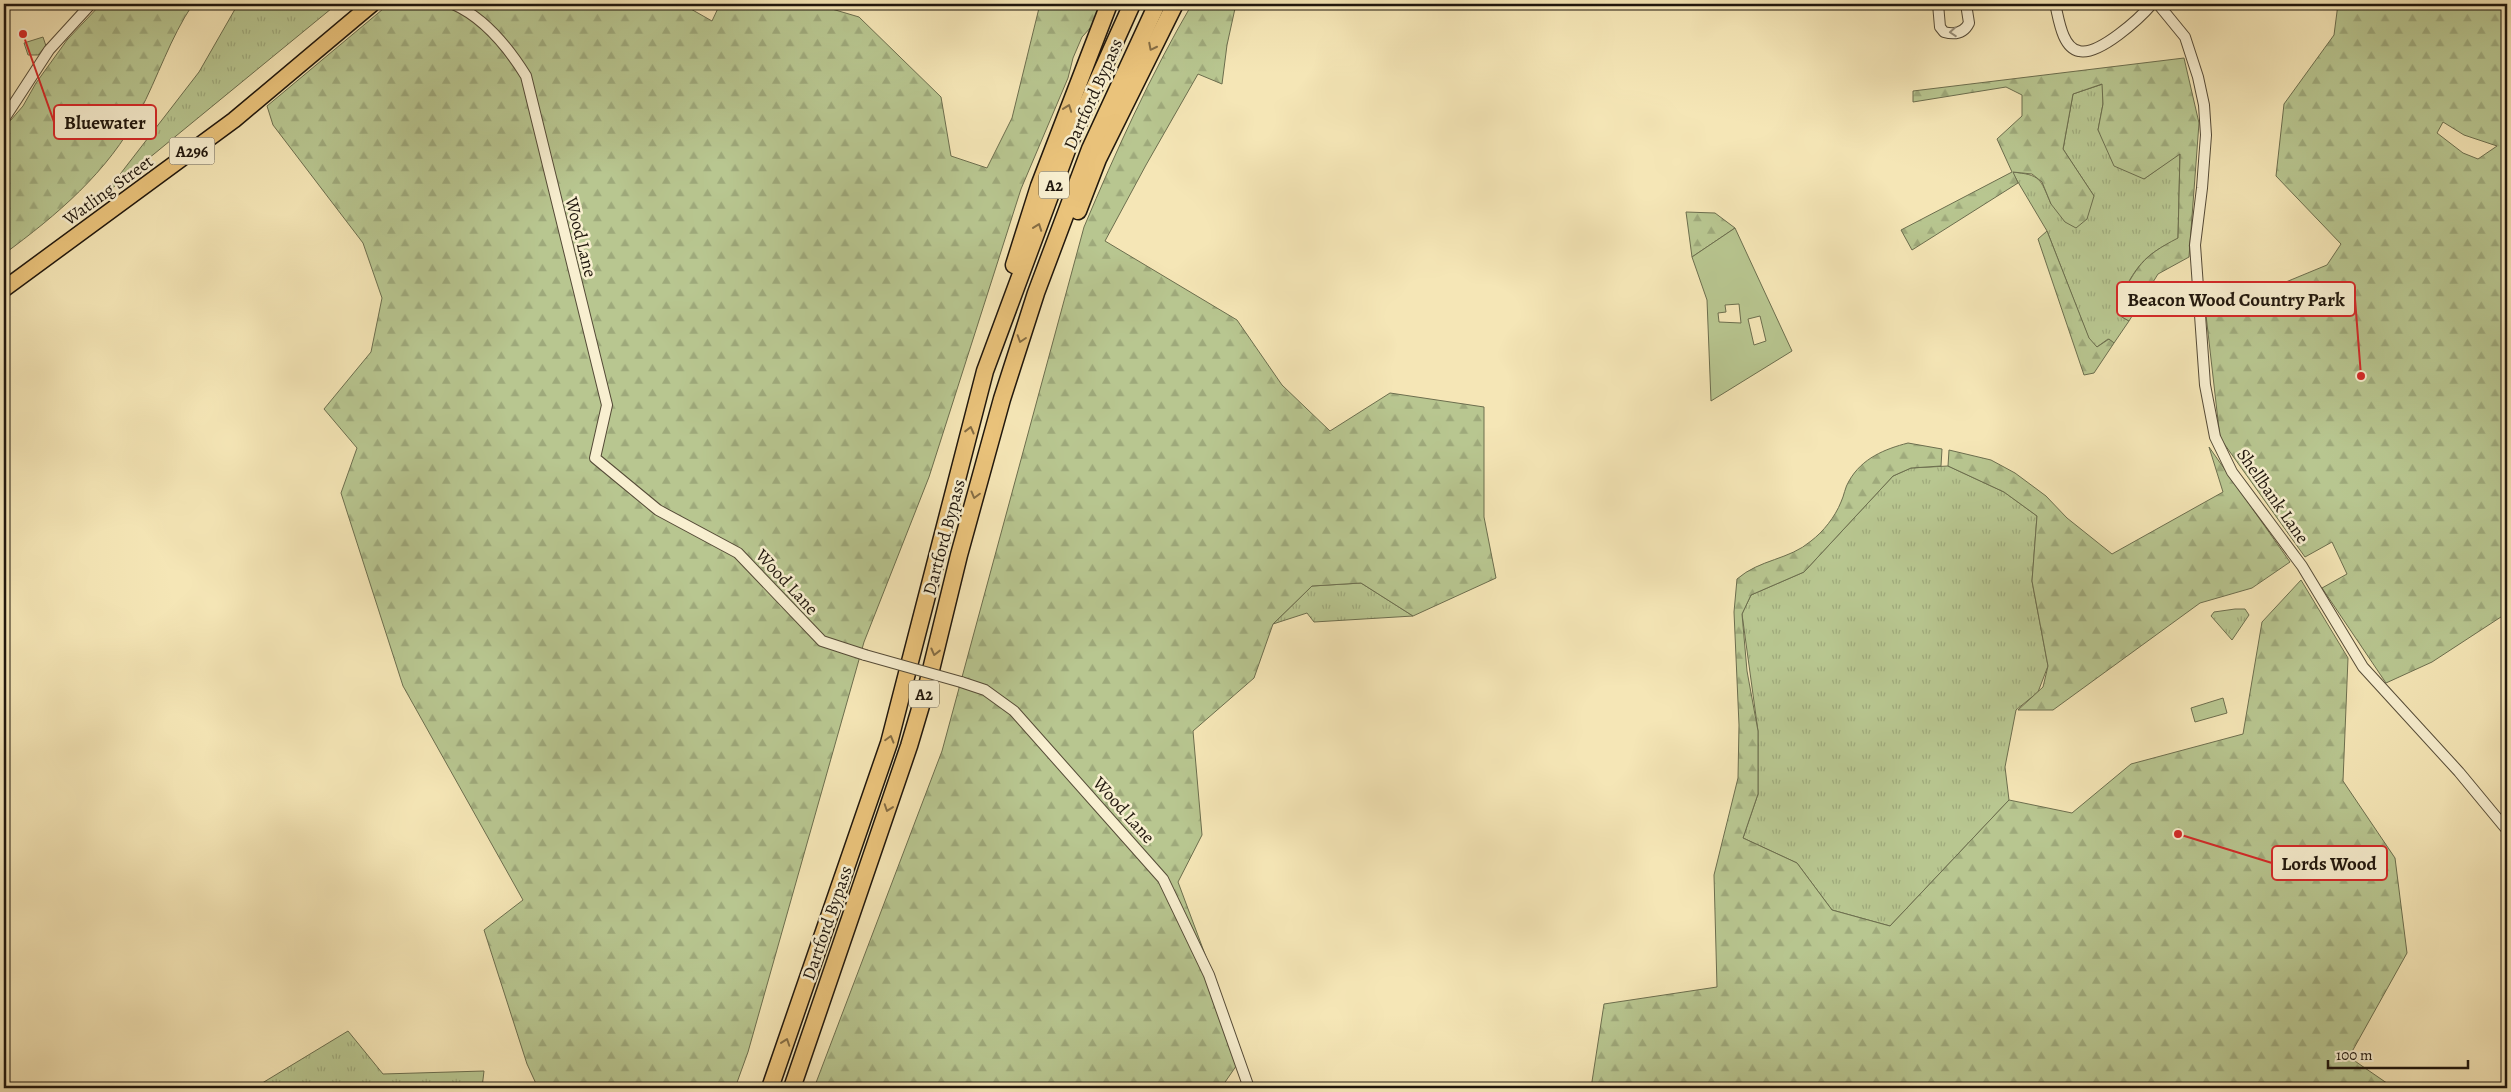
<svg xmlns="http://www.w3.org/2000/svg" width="2511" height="1092" font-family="Alegreya,serif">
  <defs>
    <pattern id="grass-tufts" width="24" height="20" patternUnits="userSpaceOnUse" patternTransform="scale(1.25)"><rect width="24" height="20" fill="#b8c690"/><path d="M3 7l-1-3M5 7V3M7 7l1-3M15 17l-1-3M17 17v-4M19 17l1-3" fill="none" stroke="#9ea97b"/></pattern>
    <pattern id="forest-firs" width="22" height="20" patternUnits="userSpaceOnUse" patternTransform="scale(1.25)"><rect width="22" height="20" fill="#b8c690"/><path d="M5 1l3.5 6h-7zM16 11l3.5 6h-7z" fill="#9ea97b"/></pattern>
  </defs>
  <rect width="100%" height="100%" fill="#f5e6b6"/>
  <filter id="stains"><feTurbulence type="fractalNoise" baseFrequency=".004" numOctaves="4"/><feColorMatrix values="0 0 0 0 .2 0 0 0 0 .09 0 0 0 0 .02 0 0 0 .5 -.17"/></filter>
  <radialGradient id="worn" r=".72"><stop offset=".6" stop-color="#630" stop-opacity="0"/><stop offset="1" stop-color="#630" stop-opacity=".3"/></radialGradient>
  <g fill="url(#grass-tufts)" stroke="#6c6e4e">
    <path d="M238,4H337L104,195L199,72Z"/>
    <path d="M43,37L46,46L38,55H28L24,43Z"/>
    <path d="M2103,84V104L2098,130L2144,179L2180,153L2178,239C2142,255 2136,268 2118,301L2122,317L2129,321L2114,343L2108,339L2097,347L2089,339L2047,231L2012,172C2041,175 2040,178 2051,204L2094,196L2063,149L2073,94Z"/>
    <path d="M1948,466L2004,492L2037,516L2032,581L2048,666L2038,692L2016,710L2005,767L2009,800L1890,926L1832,910L1797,863L1743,838L1758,794V731L1742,614L1751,595L1804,572L1893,476L1911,468Z"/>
    <path d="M1361,583L1413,616L1314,622L1307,613L1273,624L1312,586Z"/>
    <path d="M2235,609H2245L2249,615L2232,640L2211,616L2214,612Z"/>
    <path d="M348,1031L383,1074L484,1071L482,1088H254Z"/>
  </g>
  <g fill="url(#forest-firs)" stroke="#6c6e4e" fill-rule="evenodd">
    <path d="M101,4H193C170,38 158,77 139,113C108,172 57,215 4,254V128L23,106L36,83L67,40Z"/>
    <path d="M389,4H682L712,21L720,4H815L859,17L941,97L951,156L987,168L1012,118L1040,4H1102L1092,26L1082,37L1073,58L1068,78L1021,189L929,477L864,642L748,1052L735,1088H538L527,1064L484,930L523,900L403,686L341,493L357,448L324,409L371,352L382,298L363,243L273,125L267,106Z"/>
    <path d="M1192,4H1236L1227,45L1222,84L1198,74L1146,165L1105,241L1237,320L1282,385L1330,431L1390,393L1484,407V517L1496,578L1413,616L1361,583L1312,586L1273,624L1254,678L1193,731L1202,835L1178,882L1243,1056L1221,1088H814L942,751L1084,227C1116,151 1150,76 1192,4Z"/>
    <path d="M2338,4H2507V613L2432,662L2386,683L2322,588L2347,574L2332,542L2305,557L2220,438L2206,315L2327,265L2341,244L2276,176L2284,104L2334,35ZM2443,122L2464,135L2497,146L2478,159L2463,153L2437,133Z"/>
    <path d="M2184,58L2199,123L2189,257L2158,274L2129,321L2122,317L2118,301C2138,266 2141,257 2178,238L2180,154L2144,179L2114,166L2098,130L2103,104L2102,84L2073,94L2063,149L2094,196L2087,219L2076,228L2065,222L2051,204L2042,182L2032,174L2013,172L2018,183L1912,250L1901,230L2012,172L1997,139L2022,116V95L2006,87L1913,102V91Z"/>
    <path d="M1686,212L1715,213L1735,228L1692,257Z"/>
    <path d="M2047,231L2089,338L2097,347L2109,339L2114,343L2094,373L2084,375L2038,239Z"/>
    <path d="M1908,443L1942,449L1941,466L1911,468L1893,476L1804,572L1751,595L1742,614L1747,671L1758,731V794L1743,838L1797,863L1832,910L1890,926L2009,800L2072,813L2131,764L2243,734L2262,622L2301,580L2348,658L2343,781L2395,858L2407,953L2349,1057L2394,1088H1591L1604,1004L1717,987L1714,875L1738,778L1739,725L1734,612L1737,579C1760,559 1789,560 1811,541C1823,532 1835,517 1841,502C1844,496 1845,487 1849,481C1862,458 1885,449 1908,443Z"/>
    <path d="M2209,447L2290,562L2252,588L2200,603L2053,710H2018L2043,687L2048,666L2032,581L2037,516L2004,492L1948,466L1949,450L1991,460L2015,473L2046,496L2067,518L2112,554L2223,492Z"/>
  </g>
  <g fill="#b8c690" stroke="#6c6e4e" fill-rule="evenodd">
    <path d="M1735,228L1792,351L1711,401L1707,300L1692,257ZM1739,304L1741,323L1719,322L1718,313L1726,312L1725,305ZM1760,316L1766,341L1754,345L1748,319Z"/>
    <path d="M2223,698L2227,713L2195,722L2191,708Z"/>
  </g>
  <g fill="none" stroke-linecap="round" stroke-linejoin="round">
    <g stroke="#554b37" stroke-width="12">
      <g id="minor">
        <path d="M453,4C485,18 508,47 526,76L607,405L595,458L658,510L738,553L822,641L865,655"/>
        <path d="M1938,4L1940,27L1944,32C1955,35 1964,33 1969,23L1966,4"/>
        <path d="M2158,4L2185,37L2198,77L2204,105L2206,135L2202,188L2195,245L2205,385L2215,437L2232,472L2302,566L2363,667L2459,772L2507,830"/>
        <path d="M2056,8C2059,21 2063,48 2079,51C2099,56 2140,18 2152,4"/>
        <path d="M4,119L49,50L91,4"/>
        <path d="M961,682L985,690L1014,711L1163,879L1209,975L1249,1088"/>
      </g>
    </g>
    <g stroke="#20170d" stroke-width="18">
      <path id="primary" d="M4,289L234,120L372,4"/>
    </g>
    <g stroke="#20170d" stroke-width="19">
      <g id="trunk">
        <path d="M1078,211L1098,159L1175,4"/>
        <path d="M1014,265L1039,186L1109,4"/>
        <path d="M770,1088L889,743L985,371L1070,142L1132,4"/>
        <path d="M792,1088L909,746L928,682L959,555L1002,399L1036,293L1090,149L1157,4"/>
      </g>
    </g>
    <use href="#minor" stroke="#f8efd0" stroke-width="10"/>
    <use href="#primary" stroke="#eac37b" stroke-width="15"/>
    <use href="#trunk" stroke="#eac37b" stroke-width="16"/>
    <g stroke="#554b37" stroke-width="12" stroke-linecap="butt">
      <path id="minor-bridge" d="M865,655L961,682"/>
    </g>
    <use href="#minor-bridge" stroke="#f8efd0" stroke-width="10"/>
  </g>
  <defs><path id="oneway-chevron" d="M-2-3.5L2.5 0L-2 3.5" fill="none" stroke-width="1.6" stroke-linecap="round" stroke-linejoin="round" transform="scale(1.25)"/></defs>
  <use stroke="#978e78" href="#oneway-chevron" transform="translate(1953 32) rotate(176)"/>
  <g stroke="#856d44">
    <use href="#oneway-chevron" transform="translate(1152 47) rotate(117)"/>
    <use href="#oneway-chevron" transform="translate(1068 108) rotate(-70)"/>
    <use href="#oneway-chevron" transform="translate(1038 227) rotate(-70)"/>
    <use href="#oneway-chevron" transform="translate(1021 339) rotate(108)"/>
    <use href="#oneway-chevron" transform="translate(970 430) rotate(-76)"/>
    <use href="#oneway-chevron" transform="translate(975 495) rotate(105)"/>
    <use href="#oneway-chevron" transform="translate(935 652) rotate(104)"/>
    <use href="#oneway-chevron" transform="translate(890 739) rotate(-74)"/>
    <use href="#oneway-chevron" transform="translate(888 808) rotate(109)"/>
    <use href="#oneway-chevron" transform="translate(786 1042) rotate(-71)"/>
  </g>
  <g text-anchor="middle" stroke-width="5" stroke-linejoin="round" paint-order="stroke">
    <g fill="#f8efd0" stroke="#615848" stroke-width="1">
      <rect x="169.5" y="137.5" width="45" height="27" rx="4"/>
      <rect x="1039" y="171.5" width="30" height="27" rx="4"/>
      <rect x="909" y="680.5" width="30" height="27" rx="4"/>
    </g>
    <g font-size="16" font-weight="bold" fill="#20170d">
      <text x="192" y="157">A296</text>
      <text x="1054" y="191">A2</text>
      <text x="924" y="700">A2</text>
    </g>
    <g font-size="18" fill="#20170d" stroke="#f8efd0">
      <text transform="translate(1093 94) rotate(-66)" y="6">Dartford Bypass</text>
      <text transform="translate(108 190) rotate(-36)" y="6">Watling Street</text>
      <text transform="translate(581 237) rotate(76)" y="6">Wood Lane</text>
      <text transform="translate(2273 496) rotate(55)" y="6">Shellbank Lane</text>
      <text transform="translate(944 537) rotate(-75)" y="6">Dartford Bypass</text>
      <text transform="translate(787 582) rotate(47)" y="6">Wood Lane</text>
      <text transform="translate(1124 810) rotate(48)" y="6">Wood Lane</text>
      <text transform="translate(827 923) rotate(-71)" y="6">Dartford Bypass</text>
    </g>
  </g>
  <path fill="none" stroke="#d62828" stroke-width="2" d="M23 34L54 122M2361 376L2355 299M2178 834L2272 863"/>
  <g fill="#d62828" stroke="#f8efd0" stroke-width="2">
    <circle cx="23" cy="34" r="5"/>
    <circle cx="2361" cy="376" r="5"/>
    <circle cx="2178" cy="834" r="5"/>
  </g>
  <g fill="#f8efd0" stroke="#d62828" stroke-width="2">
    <rect x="54" y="105" width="102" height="34" rx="5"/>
    <rect x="2117" y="282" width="238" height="34" rx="5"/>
    <rect x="2272" y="846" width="115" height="34" rx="5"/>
  </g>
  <g font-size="19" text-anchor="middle" font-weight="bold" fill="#20170d">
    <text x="105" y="129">Bluewater</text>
    <text x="2236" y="306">Beacon Wood Country Park</text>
    <text x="2329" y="870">Lords Wood</text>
  </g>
  <rect width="2511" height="1092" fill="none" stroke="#f5e6b6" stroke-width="20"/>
  <rect x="5" y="5" width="2501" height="1082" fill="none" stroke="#20170d" stroke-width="2.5"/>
  <rect x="10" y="10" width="2491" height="1072" fill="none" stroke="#20170d"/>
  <path d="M2328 1060v8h140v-8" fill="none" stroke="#20170d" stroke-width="2.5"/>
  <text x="2336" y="1060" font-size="15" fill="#20170d" stroke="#f8efd0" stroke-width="4" paint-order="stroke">100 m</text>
  <rect width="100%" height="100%" filter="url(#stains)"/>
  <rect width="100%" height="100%" fill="url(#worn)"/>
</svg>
